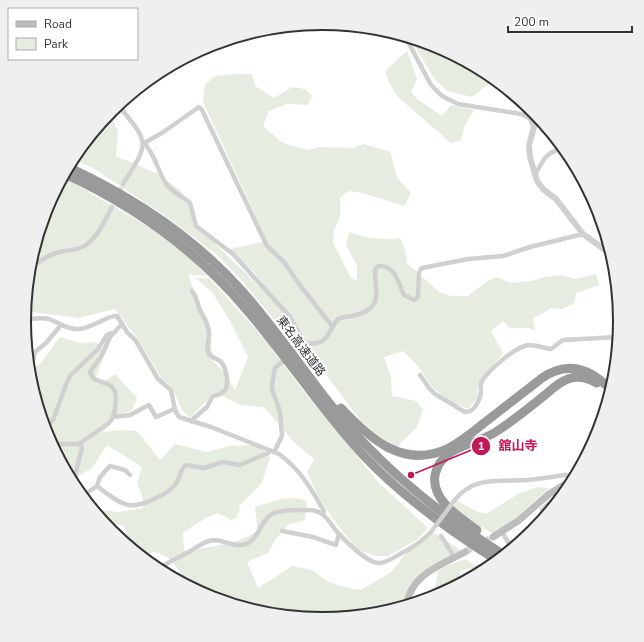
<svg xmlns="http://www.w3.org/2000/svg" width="644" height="642" font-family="'Nunito Sans','Noto Sans JP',sans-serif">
  <rect width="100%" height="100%" fill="#fff"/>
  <g fill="#e6ecdf">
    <path d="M410,38L436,46L488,73L503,86L493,81L472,97L447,91L434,78Z"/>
    <path d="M407,51L417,79L411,92L417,99L442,116L451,105L474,110L464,127L461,140L451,143L398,97L389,83L385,71Z"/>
    <path d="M236,74H252L255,86L274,98L292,87L305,89L312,96L308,105L287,104L269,111L263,126L280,141L292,146L309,150L318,147L354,148L363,144L391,152C391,156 396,175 398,178C402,184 408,188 411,194L404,206L363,193L350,191L340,197V215L338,222L334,230L333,243L351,278L357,281V266L346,245L349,232C367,239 380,240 400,238L405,250L407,263L439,292L450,296H468L487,281L496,277L512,283L536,280L544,277L562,275L575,279L596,274L599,285L576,293L575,301L571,305L562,309L551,308L534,318L533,322L536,331L529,328H510L503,321L491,331L503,353L478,384L477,399L468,409L448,400L432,387L418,366L403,351L384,357L391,378L392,396L416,401L423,410L417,427L397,447L377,435L360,420L321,368L296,345L299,342L293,343L245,284L216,254L161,213L93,168L72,159L107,116L112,118L118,132L116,156L158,174L181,191L200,229L272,299C263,279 246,264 230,249L267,241L203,102L205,84L216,76Z"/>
    <path d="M63,177L161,234L187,255L207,276L188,274L210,337L213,361L224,372L235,390L248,357L230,321L212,292L195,278H209L268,343L301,388L380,484L428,528L418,539L388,556H376L358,550L333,519L318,496L307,472L314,459L294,442L264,407L241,405L222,396L209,398L190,418L182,410L172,387L162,379L140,342L115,309L79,318L25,311L30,263L38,236L45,229L58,204L47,208Z"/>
    <path d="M60,337L80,343L96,342L106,351L95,379L107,380L115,374L137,398L132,410L115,416L103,432L122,430L137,431L160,460L175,444L207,452L230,446L252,445L259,447L270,457L262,483L239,506L240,510L236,518L231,520L218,513L206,518L183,533L184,551C208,547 235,545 256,532L257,526L255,507C271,502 290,494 307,501L305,520L289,524L275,540L268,553L247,562L258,588L292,566L312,570L327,581L344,587L361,590L391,572L407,552L421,544L434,533L461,550L419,576L401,607L380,613L345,617L337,613L329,611L297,613L272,606L267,614L208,596L206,590L182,575L169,558L153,551L144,559L126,544L128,539L124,526L104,522L96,514L102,510L117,512L143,508V498L137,483L142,467L107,445L92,468L71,480L47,435L30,379L29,371L40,364Z"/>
    <path d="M538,487L549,488L510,523L494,534L469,520L453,508L457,501L476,511L486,514L520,493Z"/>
    <path d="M466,559L476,567L460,571L461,580L460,583L433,597L438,571L444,567Z"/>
  </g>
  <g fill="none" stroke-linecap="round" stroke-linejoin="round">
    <path stroke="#d6d6d6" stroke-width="4.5" stroke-dasharray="4.5 2" stroke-linecap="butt" d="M111,209L123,184"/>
    <path stroke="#d6d6d6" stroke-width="7" stroke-dasharray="7 3.5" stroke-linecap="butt" d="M465,552L493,537"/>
    <g stroke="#d0d0d0" stroke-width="4.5">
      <path d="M405,36L431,85L442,96L458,104L521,114L531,119"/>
      <path d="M118,105C150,144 150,141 123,184"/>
      <path d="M535,175C544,159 544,154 563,148"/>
      <path d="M611,254L615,268"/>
      <path d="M29,269C37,263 46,256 56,253C66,250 77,251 86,245C98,237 105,220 111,209"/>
      <path d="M192,291C197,297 197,303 200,310C204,318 209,325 209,333C210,339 206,346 208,352C209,357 216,358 220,361C226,366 231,386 223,392C220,395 215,395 212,397L207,407L193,419L192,422"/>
      <path d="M24,320C32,319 42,317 49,319C60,323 68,330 79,329C91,329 110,314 117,316L127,332L136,341L158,379L171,390L175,410L179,417L211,427L279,454C301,470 311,489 324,511L323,514"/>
      <path d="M305,343L290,317L283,309L233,254L196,226L190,203C183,197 173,192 167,185C157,171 157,157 144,143L162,133L199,107L202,110L267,246L284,262L299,284L332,326"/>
      <path d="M297,350L305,343C329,346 326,334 338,319C344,316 350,317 356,315C384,308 375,292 375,270L378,266C396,265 398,283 404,295L414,300L418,297L419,272L422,268L468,259L503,256L530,247L583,234"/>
      <path d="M28,366L32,364L35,352L46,343L61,325"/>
      <path d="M420,375L429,388L435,394L465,412C474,413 480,400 481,392C481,389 480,386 481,383C487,371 516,346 529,345C536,345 544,348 551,349L563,340L618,337"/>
      <path d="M113,417L130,415L149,405L156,417L174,409"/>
      <path d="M43,424H49L53,420L67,382L71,375L98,349L107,335L111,333L112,334"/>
      <path d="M52,444H79L109,423C116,416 119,392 111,386C106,383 98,381 93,378L90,372L102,355L110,337L122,324"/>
      <path d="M274,452L282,436L280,412L272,389V384L275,368L283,361"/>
      <path d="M71,481L75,475L82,448L80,443"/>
      <path d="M97,486C106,493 118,503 129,505C141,507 166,495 174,486C180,480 179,470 186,465L204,468L223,462L240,465L268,453L270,450"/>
      <path d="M97,486L100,477L110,466L125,470L130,475"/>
      <path d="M82,496L97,486"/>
      <path d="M454,501C474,475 499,482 528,480C540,479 552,477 565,475L569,476L571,480"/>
      <path d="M546,516L542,512V510L557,496L554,490"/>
      <path d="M282,531L313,537L336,545L338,537L340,535"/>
      <path d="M502,532L508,542L514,547"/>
      <path d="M441,536L455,558"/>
      <path d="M477,568L483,571"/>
      <path d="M159,570C167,561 177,559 187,553C196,548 203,541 214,540C223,540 232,546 241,545C260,543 258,522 272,514C281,509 297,510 307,510C325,509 329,523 339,534C348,543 368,564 380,563C387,562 394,558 400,554C412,548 422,542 431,532"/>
    </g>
    <path stroke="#d0d0d0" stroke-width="6" d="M531,119L534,127L529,145L530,157L537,181L543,189L556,199L583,234L612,255"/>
    <g stroke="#bdbdbd" stroke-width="7">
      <path d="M493,537L518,521L549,494L574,479"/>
      <path d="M407,605C410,575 441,565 465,552"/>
    </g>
    <g stroke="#9a9a9a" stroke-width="9">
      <path d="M68,167C133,197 194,237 242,291C285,339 318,395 363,442C405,486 453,523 504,555"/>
      <path d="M65,174C134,206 196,250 245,308C287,356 321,410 364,456C403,497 450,531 498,561"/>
      <path d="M341,408C370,439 404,470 449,448C462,441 473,432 484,423C503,408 523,393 542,378C568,360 591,369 611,390"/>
      <path d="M477,530C459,517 431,500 435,475C440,447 474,445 494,433C512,422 529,408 545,395C552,389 559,382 568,379C578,375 588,378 597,383"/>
    </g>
    <path stroke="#d0d0d0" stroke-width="4.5" d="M431,532L454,501"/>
  </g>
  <g text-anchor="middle" stroke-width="4" stroke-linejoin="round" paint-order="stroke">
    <g font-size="12" fill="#333" stroke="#fff">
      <text transform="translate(301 346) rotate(53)" y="4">東名高速道路</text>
    </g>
  </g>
  <path d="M0 0H644V642H0ZM31 321a291 291 0 1 1 582 0a291 291 0 1 1-582 0Z" fill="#efefef" fill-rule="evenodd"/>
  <path fill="none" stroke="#333" stroke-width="2" d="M31 321a291 291 0 1 1 582 0a291 291 0 1 1-582 0Z"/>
  <path fill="none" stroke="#c2185b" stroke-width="1.5" d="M411 475L481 446"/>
  <g fill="#c2185b" stroke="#fff" stroke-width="1.5">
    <circle cx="411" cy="475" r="4"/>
    <circle cx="481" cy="446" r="10"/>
  </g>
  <g font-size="12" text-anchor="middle" font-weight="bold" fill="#fff">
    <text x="481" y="450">1</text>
  </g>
  <g font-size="13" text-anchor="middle" font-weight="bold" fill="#c2185b" stroke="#fff" stroke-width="4" stroke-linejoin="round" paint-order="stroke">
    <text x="518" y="450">舘山寺</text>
  </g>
  <rect x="8" y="8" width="130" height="52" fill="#ffffff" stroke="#adadad"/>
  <rect x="16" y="21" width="20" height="6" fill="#bdbdbd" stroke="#adadad"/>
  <text x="44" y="28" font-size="12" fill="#333333">Road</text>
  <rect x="16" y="38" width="20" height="12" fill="#e6ecdf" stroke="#adadad"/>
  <text x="44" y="48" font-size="12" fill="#333333">Park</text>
  <path d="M508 26v6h124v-6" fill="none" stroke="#333333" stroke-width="2"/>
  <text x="514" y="26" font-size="12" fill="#333333" stroke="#ffffff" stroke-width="3" paint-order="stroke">200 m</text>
</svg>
